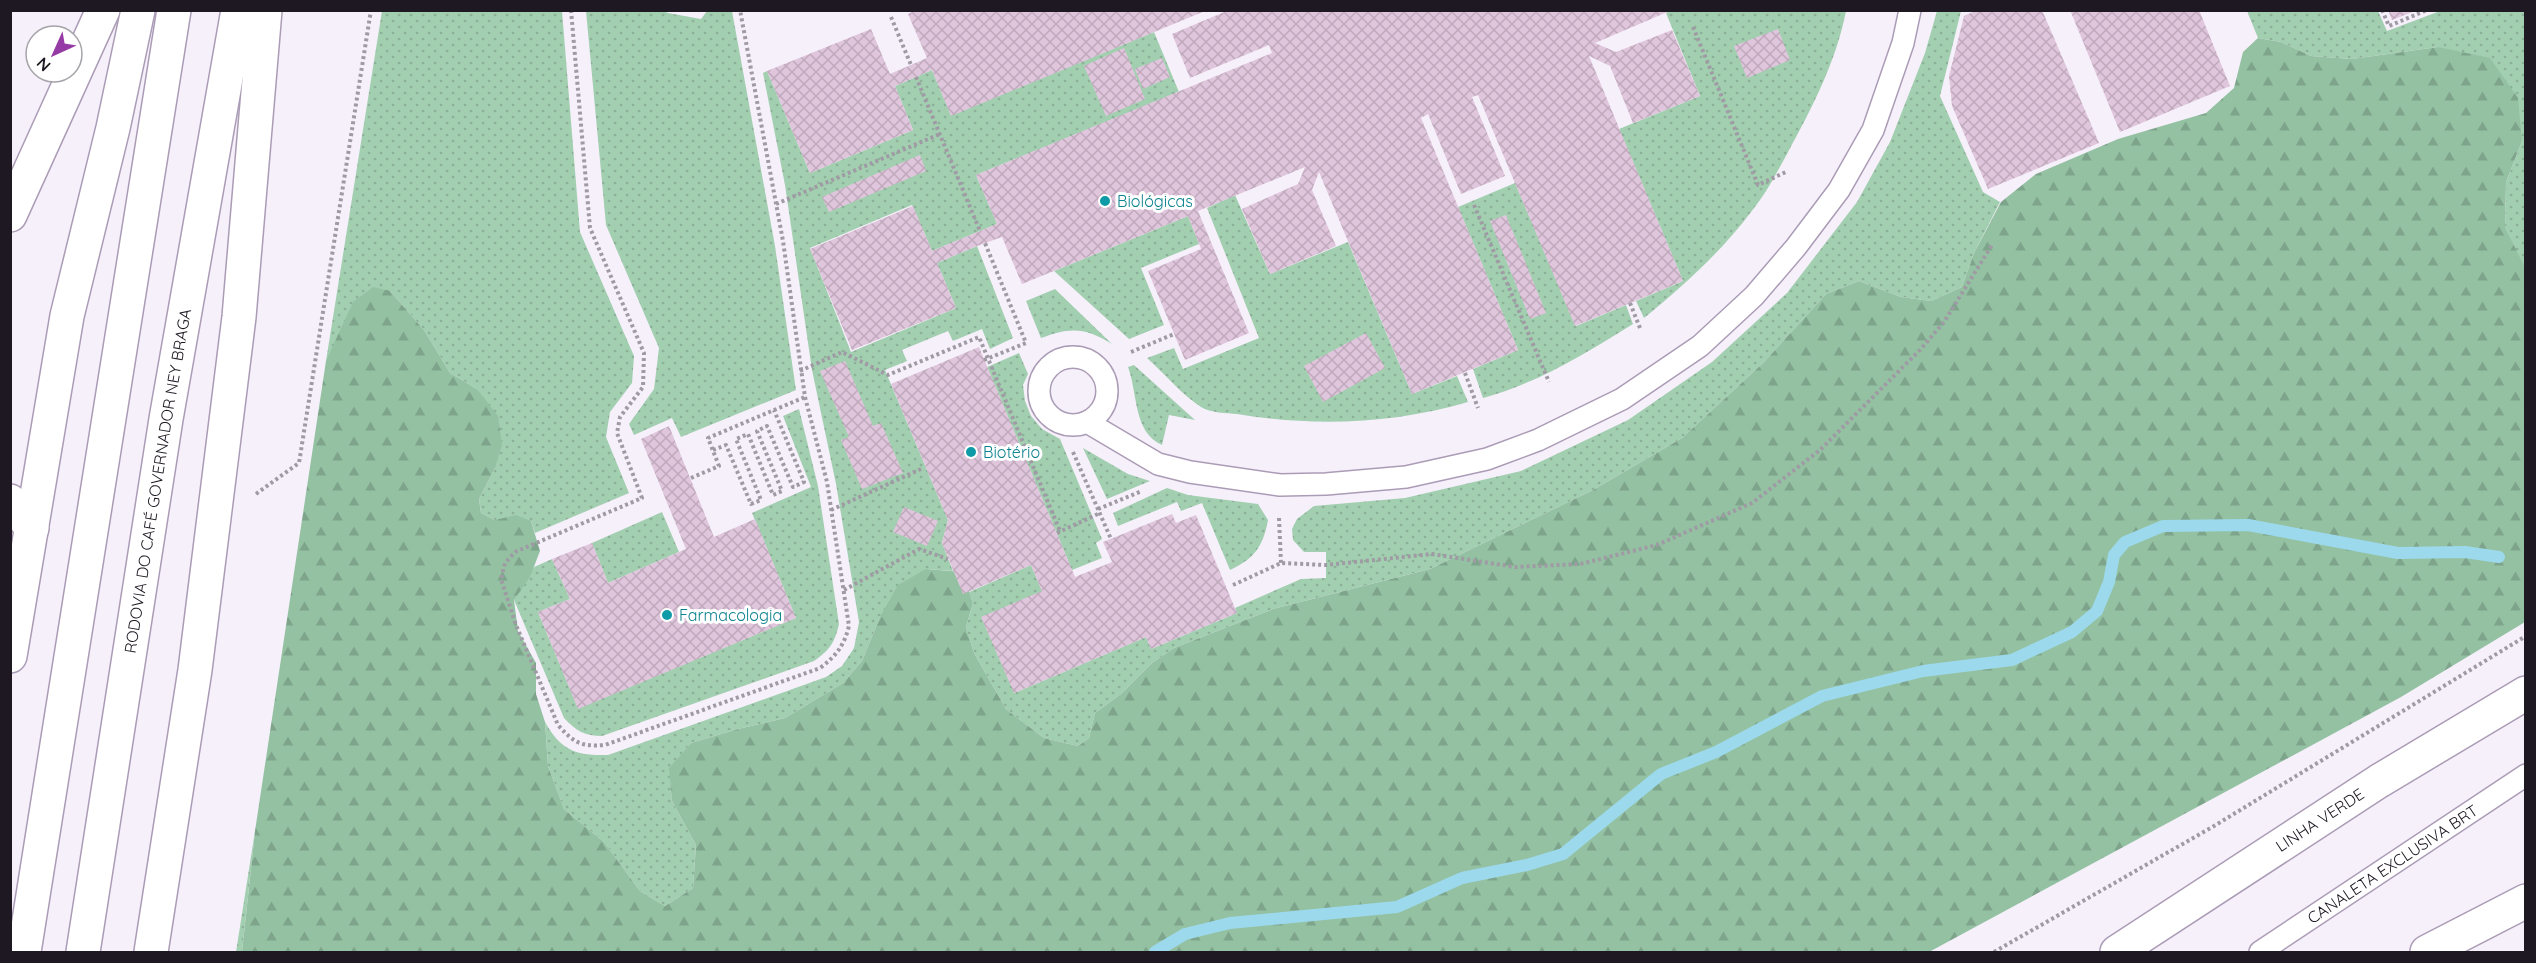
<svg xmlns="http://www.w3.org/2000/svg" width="2536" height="963" font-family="Quicksand,sans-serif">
  <defs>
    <pattern id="grass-dots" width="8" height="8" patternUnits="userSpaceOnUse" patternTransform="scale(1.5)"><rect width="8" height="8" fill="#a3cfb1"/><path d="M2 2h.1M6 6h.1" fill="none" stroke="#8cb198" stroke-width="1.8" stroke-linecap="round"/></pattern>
    <pattern id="forest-firs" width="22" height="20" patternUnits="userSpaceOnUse" patternTransform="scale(1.5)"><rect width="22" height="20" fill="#93c1a2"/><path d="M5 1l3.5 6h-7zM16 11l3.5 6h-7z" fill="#7ea58b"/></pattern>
    <pattern id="building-cross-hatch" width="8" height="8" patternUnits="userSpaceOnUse" patternTransform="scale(1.5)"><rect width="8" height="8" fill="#e0c6dc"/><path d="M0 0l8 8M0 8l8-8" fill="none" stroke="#c0a9bc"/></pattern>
  </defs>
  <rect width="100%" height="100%" fill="#f6f0fb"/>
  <g fill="url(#grass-dots)">
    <path d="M1672,10L1846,11C1836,62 1812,108 1787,154C1776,174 1766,194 1751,212C1721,252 1683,286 1644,318L1636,301L1683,281L1619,129L1700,96L1666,13Z"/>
    <path d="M382,11H562L580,232L634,356L632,383L610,412L606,437L629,493L535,533L531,521L495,520L481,513L479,499L495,468L477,389L450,373L424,330L390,291L326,361Z"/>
    <path d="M586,11H664L668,13L701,19L707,11H732L775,246L796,390L681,437L672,418L634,435L629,424L654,389L659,348L606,225Z"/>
    <path d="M1937,11H1961L1940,96L1983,192L2000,202L1974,253L1962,287L1931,301L1901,297L1859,281L1826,294L1763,363L1682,438L1593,490L1430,569L1273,609L1174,648L1152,663L1121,694L1095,713L1089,738L1078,746L1044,738L1006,709L974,653L966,627L973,603L969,592L1031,565L1042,591L1014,693L1146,637L1151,649L1237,613L1235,608L1301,579L1326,578V552H1304L1293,540L1292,529L1297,519L1314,506L1405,498L1521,471L1628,420L1712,362L1787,293L1857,202L1890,142L1925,53Z"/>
    <path d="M2247,11H2378L2387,31L2440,11H2525V270L2505,227L2506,182L2522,141L2438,47L2352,59L2311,56L2281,42L2258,38Z"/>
    <path d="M1154,32L1179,92L976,175L997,224L932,251L912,205L810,248L851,352L956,308L937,263L977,246L1013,338L990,349L982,329L953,341L948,331L902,350L907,361L885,370L948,520L942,543L953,571L926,569L880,617L862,661L843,683L785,718L738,729L691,743L670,768L672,801L696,845L693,888L665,906L640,891L604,842L564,809L548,766L545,722C561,751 577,756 608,755L826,677L842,666L854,648L859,622L836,484L812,370L785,185L763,73L767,71L810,173L913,130L895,86L932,70L951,115Z"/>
    <path d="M1515,183L1576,326L1626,305L1633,324C1585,354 1538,383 1483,398L1473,369L1518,350L1458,207Z"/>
    <path d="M1235,195L1270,274L1348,242L1412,394L1457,376L1468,402C1393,424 1314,427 1237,414C1227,413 1210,413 1201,407C1182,395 1165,374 1147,358L1174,348L1183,369L1259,338L1207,208Z"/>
    <path d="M1188,216L1199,244L1141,268L1164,325L1129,339L1054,271Z"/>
    <path d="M1055,289L1112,344C1085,327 1070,327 1041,338L1026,301Z"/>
    <path d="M1019,353L1028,374L1023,385L1025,401L1031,416L1042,429L1060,439L1102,539L1096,543L1102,558L1072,570L987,367Z"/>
    <path d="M1134,365L1195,420L1169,415L1162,445C1133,432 1138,394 1128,367Z"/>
    <path d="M799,409L818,486L839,624C835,642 830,650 814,661L602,736C585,736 576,731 564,718L514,600L534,567L552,559L570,599L538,612L578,708L796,618L752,513L811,487L783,416Z"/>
    <path d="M1083,448L1128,474L1150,481L1107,499Z"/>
    <path d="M1167,488L1188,495L1258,504L1268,520C1263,547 1254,559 1230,570L1202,503L1181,511L1177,502L1118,526L1113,513Z"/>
    <path d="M662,512L679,552L608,583L592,543Z"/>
    <path d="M255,831L242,952H236Z"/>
  </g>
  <path fill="url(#forest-firs)" d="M2258,38L2281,42L2311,56L2352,59L2438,47L2490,58L2518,98L2522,141L2506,182L2505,227L2526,270L2525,622L2401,697L1929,952H242L255,831L326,361L353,302L373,287L390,291L424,330L450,373L477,389L498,416L502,445L495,468L479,499L481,513L495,520L516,515L531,521L540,551L530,577L514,600L518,631L536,663V694L545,722L548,766L564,809L604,842L640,891L665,906L693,888L696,845L672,801L669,768L691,743L738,729L785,718L843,683L862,661L880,617L898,585L926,569L962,572L973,603L966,627L974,653L1006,709L1044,738L1078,746L1089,738L1095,713L1121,694L1152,663L1174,648L1273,609L1430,569L1593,490L1682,438L1763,363L1826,294L1859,281L1901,297L1931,301L1962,287L1974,253L2001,202L2036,174L2118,139L2206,113L2234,88L2243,52Z"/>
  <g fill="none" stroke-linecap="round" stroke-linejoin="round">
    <path stroke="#9dd9ec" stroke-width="12" d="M1155,952L1185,934L1230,923L1397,907L1462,878L1527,865L1563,854L1661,774L1716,752L1822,696L1923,671L2012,660L2072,632L2097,611L2109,582L2114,555L2125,542L2163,526L2248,525L2398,553L2465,552L2499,557"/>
  </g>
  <g fill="url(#building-cross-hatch)">
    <path d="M916,10H1205V11L951,116L932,70L895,86L913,130L810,173L767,71L871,29L890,74L927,58L908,14Z"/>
    <path d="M1229,10H1672L1595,43L1616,52L1672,30L1700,96L1633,123L1610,66L1589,56L1683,281L1575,326L1478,95L1472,97L1505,176L1461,194L1428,114L1421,118L1518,350L1412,394L1319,172L1312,190L1336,246L1270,274L1242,209L1298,184L1305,167L1198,211L1249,333L1185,360L1148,271L1201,249L1188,216L1022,284L1002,237L977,246L937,263L956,308L852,350L810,249L913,206L932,251L997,224L976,175L1272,53L1269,45L1190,78L1172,34Z"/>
    <path d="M1977,10H2042L2099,143L1988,189L1952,106L1949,76L1964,16Z"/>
    <path d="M2070,10H2199L2230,86L2120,132Z"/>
    <path d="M2388,10H2415V11L2392,20Z"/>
    <path d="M1778,29L1790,60L1747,78L1734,46Z"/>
    <path d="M1124,48L1145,99L1106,116L1084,66Z"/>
    <path d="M1162,58L1170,77L1143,89L1135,69Z"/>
    <path d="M920,155L926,171L829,212L822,197Z"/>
    <path d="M1506,215L1546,313L1530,319L1490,221Z"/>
    <path d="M1366,333L1385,368L1323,402L1304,366Z"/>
    <path d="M979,347L1075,577L1112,562L1103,542L1172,514L1176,523L1196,515L1237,613L1151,649L1146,637L1014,693L981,617L1042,591L1031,565L963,594L942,543L948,520L891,384Z"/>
    <path d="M845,361L873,426L881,423L903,473L862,489L841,440L849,437L820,371Z"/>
    <path d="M669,426L714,537L755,519L796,618L578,709L538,612L570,599L552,559L592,543L608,583L686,549L641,439Z"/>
    <path d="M904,507L938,521L927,546L893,532Z"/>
  </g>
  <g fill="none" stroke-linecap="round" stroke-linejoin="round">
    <g stroke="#ab9cb6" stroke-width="24">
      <g id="service">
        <circle cx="1073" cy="391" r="34"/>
        <path d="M1087,422L1158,464L1190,472L1280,485L1326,484L1406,477L1487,459L1538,440L1622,399L1700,346L1754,296L1796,247L1839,190L1873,130L1903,43L1910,10"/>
        <path id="s1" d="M2260,952L2526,775"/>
      </g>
    </g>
    <g stroke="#ab9cb6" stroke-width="36">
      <g id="tertiary">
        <path d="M10,215L103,10"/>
        <path d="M10,501L32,528"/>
      </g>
    </g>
    <g stroke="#ab9cb6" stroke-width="36">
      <g id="trunk">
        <path d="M10,656L67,316L113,128L138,10"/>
        <path id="s2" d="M2117,952L2379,781L2526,693"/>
        <path d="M2427,952L2526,901"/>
      </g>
    </g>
    <g stroke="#ab9cb6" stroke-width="36">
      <g id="motorway">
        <path d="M24,952L174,10"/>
        <path id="s3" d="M83,952L166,419L238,10"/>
        <path d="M151,952L195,670L239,317L265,10"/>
      </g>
    </g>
    <g stroke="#9f9aa4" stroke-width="4" stroke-dasharray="3 3" stroke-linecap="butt">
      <path d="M571,10L590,228L644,353L643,387L620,417L617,433L642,498L515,552L505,563L501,579L516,625L558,725C574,743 581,747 605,745L820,668C836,656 844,646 849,626L827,482L805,397L783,241L740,10"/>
      <path d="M2382,10L2389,26L2427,10"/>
      <path d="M891,17L911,65"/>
      <path d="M1693,27L1758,185L1788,171"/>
      <path d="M916,77L980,231"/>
      <path d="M776,204L940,134"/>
      <path d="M1474,205L1549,382"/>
      <path d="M1630,303L1640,328"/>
      <path d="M1131,352L1174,334"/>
      <path d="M984,360L1026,343L985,243"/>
      <path d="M800,371L842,352L888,375L979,337L1060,531"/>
      <path d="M1465,373L1478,408"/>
      <path d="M713,450L726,445L751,504L761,500L736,439L748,434L773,495L782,491L757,431L767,426L793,487L804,482L774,410"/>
      <path d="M1073,452L1111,539"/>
      <path d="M691,478L719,466L708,438L805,397"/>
      <path d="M256,494L299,463L371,10"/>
      <path d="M1098,509L1142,491"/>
      <path d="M831,510L921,469"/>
      <path d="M1279,518L1281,563"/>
      <path d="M1057,533L1100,513"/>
      <path d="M1233,585L1281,563L1326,565L1432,554L1515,567L1580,564L1657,545L1752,503L1820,450L1920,350L1944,322L1992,245"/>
      <path d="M844,590L919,549L948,559"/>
      <path d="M1994,952L2214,826L2526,636"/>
    </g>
    <use href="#service" stroke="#fff" stroke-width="21"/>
    <use href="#tertiary" stroke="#fff" stroke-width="33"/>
    <use href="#trunk" stroke="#fff" stroke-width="33"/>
    <use href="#motorway" stroke="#fff" stroke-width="33"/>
  </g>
  <g fill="#0f9aa8" stroke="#fff" stroke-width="2">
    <circle cx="1105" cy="201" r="6"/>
    <circle cx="971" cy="452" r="6"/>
    <circle cx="667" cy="615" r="6"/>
  </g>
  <g text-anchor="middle" stroke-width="6" stroke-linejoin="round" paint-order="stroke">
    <g font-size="16" fill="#0d838f" stroke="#fff" text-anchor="start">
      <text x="1117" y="207">Biológicas</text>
      <text x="983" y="458">Biotério</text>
      <text x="679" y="621">Farmacologia</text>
    </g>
    <g font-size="16" fill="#1d1822" stroke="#fff">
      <text dy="6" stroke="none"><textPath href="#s3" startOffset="477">RODOVIA DO CAFÉ GOVERNADOR NEY BRAGA</textPath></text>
      <text dy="6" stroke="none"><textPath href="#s2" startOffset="242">LINHA VERDE</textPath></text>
      <text dy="6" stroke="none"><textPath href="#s1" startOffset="159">CANALETA EXCLUSIVA BRT</textPath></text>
    </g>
  </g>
  <rect width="2536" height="963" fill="none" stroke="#1d1822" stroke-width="24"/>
  <g transform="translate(54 54) rotate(225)"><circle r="28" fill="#ffffff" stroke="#a5a3a7" stroke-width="1.5"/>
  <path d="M0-4.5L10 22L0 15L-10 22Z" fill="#963ba5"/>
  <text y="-9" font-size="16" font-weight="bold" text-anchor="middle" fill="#1d1822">N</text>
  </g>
</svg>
